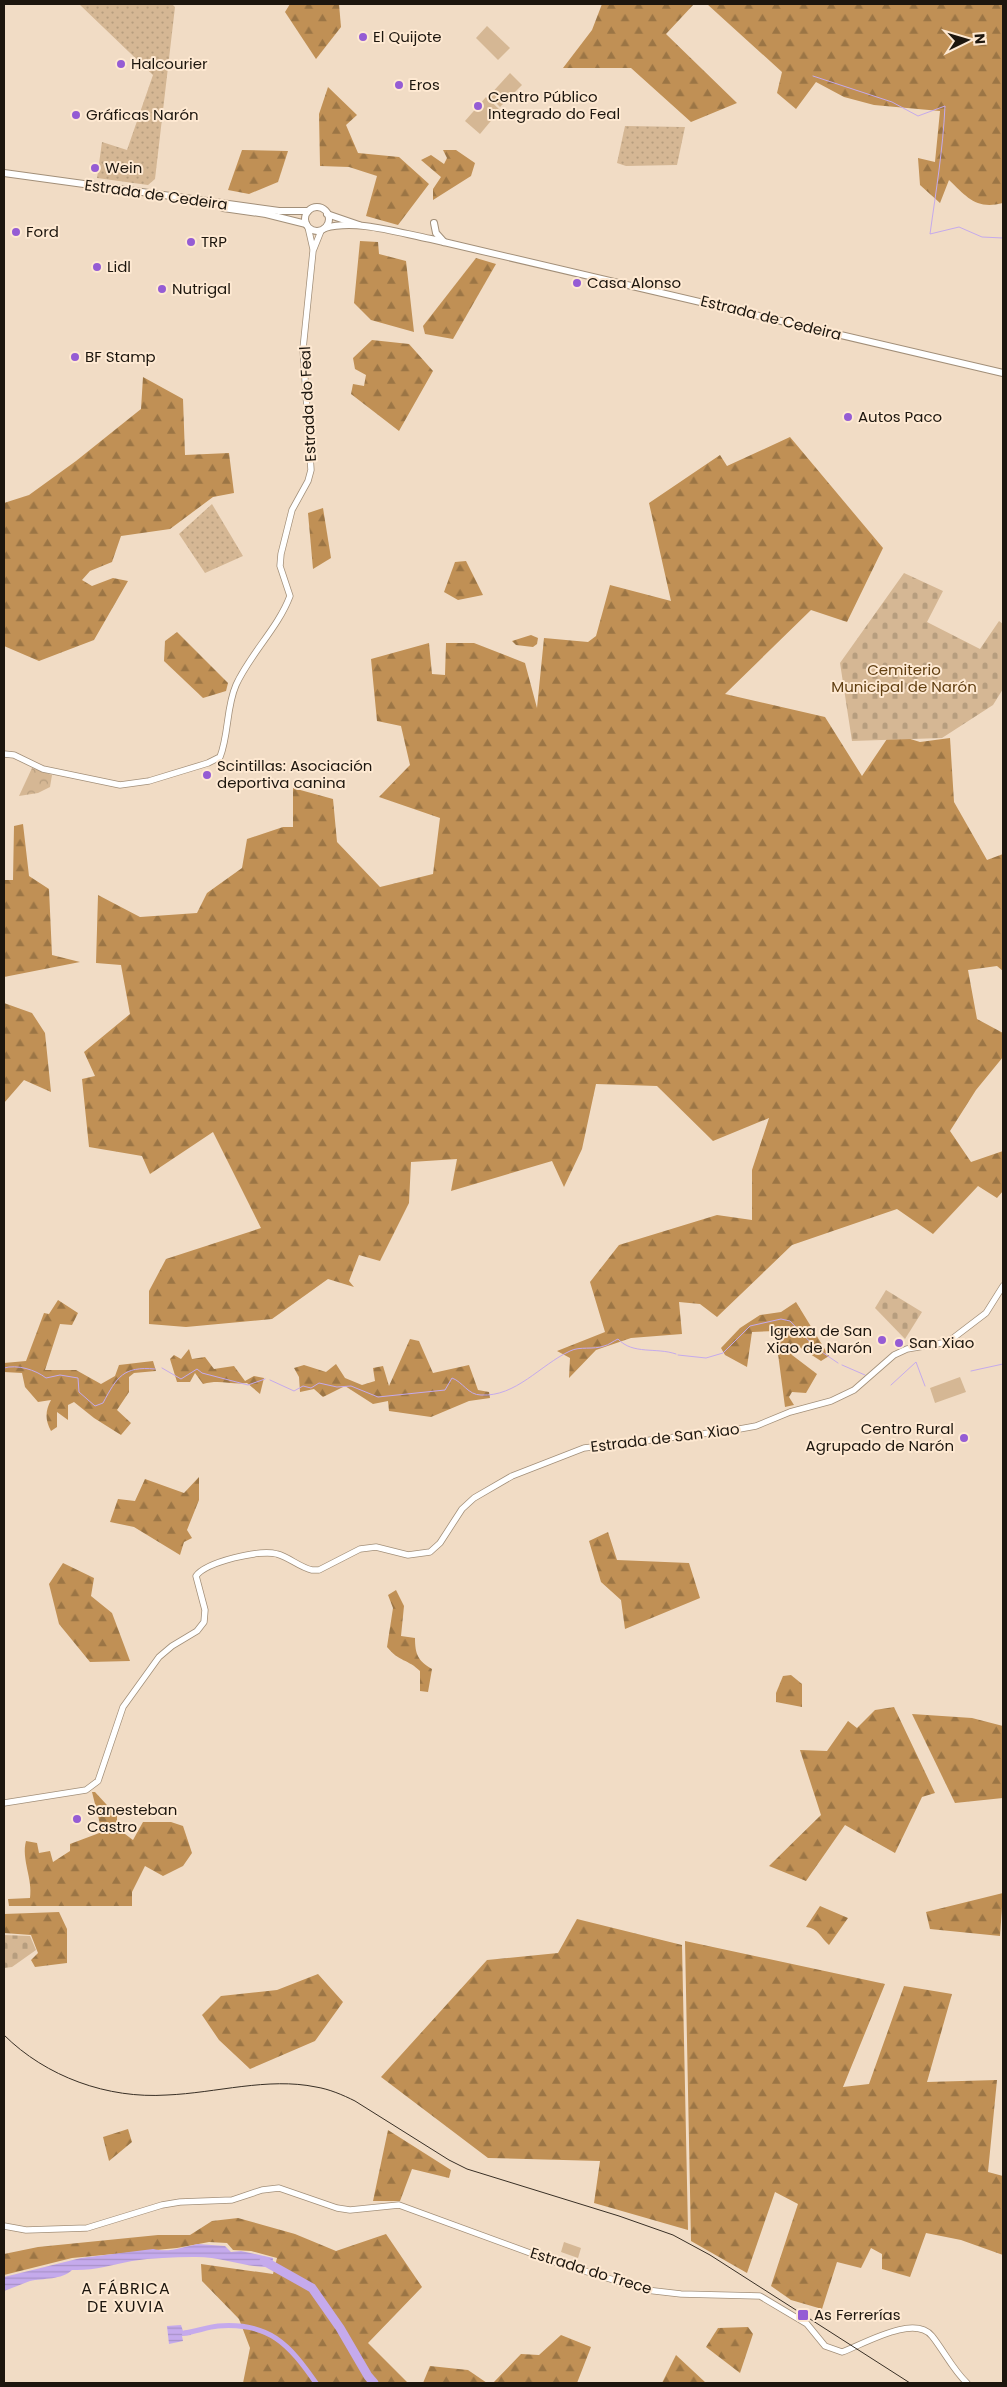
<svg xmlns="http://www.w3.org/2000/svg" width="1007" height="2387" font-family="Poppins,sans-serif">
  <defs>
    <pattern id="grass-dots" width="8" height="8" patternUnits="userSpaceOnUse" patternTransform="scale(1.25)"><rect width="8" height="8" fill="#d5b794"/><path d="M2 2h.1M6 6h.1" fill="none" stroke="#b69d7e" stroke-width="1.8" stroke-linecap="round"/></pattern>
    <pattern id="forest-firs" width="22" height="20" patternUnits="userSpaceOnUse" patternTransform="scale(1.25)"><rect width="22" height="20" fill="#c09055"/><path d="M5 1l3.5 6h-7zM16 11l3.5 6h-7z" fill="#9b7545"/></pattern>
    <pattern id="cemetery-stones" width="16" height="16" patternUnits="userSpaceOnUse" patternTransform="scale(1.25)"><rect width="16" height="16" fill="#d5b794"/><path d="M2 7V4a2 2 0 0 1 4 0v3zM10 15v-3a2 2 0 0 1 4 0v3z" fill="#b69d7e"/></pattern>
    <pattern id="park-crowns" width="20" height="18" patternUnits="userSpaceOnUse" patternTransform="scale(1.25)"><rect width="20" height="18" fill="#d5b794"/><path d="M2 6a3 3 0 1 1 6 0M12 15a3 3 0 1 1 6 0" fill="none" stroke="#b69d7e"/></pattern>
    <pattern id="water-rules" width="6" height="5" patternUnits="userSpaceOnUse" patternTransform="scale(1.25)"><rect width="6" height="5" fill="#c5aaec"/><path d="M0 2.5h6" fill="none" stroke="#a992c9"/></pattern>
  </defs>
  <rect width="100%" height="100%" fill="#f1dcc5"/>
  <g fill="url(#grass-dots)">
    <path d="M79,4H172L175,7L155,179L148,185L97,178L102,142L127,150L153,75Z"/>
    <path d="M625,126L685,127L677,165L626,166L617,163Z"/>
    <path d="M212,504L243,556L205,573L179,534Z"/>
  </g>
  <g fill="url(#forest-firs)">
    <path d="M290,4H339L341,27L316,59L285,12Z"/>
    <path d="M602,4H694L666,34L737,103L691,122L631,68H563L592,30Z"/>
    <path d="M707,4H1003V203C976,210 967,197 949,180L940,203L920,185L918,158L935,162L940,111L874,105L844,97L816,82L796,109L777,93L782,72Z"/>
    <path d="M328,87L357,115L346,125L358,153L399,157L429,184L398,225L366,216L377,176L349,167L320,166L319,114Z"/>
    <path d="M242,150L288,151L278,182L249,194L228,190Z"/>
    <path d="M443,150H456L475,163L471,176L433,200V189L441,177L421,160L431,155L444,164L447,158Z"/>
    <path d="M360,241L378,242L379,254L406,261L414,332L371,320L354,303Z"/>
    <path d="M476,258L496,264L453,339L425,334L423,326Z"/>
    <path d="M372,340L409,344L433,371L399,431L351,394L353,384L364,386L366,375L355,369L353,358Z"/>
    <path d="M143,377L183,399L185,455L229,453L234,493L213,497L170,529L121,536L112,562L90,571L82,580L92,586L113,578L128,581L94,640L39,661L4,646V503L29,495L76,461L141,409Z"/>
    <path d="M790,437L883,548L847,622L811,610L725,694L825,717L862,776L891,733L920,742L950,738L954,802L987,860L1003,854V971L997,966L968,970L977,1019L1003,1033V1057L976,1090L950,1131L971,1162L1003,1151V1191L997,1198L978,1186L933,1234L897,1209L792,1245L717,1317L700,1304L679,1302L682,1334L631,1338L596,1350L569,1378L570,1358L557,1351L605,1332L590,1282L619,1245L717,1215L752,1220V1170L769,1118L713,1141L657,1086L596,1084L582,1149L564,1187L552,1161L451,1191L457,1159L411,1162L409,1203L380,1261L359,1255L349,1281L354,1287L328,1279L272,1319L186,1327L149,1324V1291L166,1259L261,1228L213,1132L150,1174L142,1156L89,1147L82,1079L95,1076L84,1052L130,1014L121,965L96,963L98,895L140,917L197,913L207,893L242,868L247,839L283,827H293V788L333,799L337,842L380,887L433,874L440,818L379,797L410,765L401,726L377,721L371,659L429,643L432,674L445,675L446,643H474L525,663L537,708L544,638L588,642L596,636L610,585L671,601L649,503L720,455L727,466Z"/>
    <path d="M323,508L331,558L313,569L308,513Z"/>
    <path d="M466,561L483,595L458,600L444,592L455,562Z"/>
    <path d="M177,632L228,683L226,691L203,698L164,661L165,641Z"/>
    <path d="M531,635L538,638L537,644L533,647L516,645L512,641Z"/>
    <path d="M23,824L29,876L49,889L52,955L80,962L4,977V880H13L14,826Z"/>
    <path d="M4,1003L32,1013L45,1033L51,1092L24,1080L4,1103Z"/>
    <path d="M58,1300L78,1313L72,1325L60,1324L45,1370H76L101,1384L115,1376L119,1365L153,1361L156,1371L134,1373L129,1377V1392L117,1410L131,1423L121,1435L94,1418L74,1402L68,1405V1420L57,1412V1427L51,1431C45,1420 45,1411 51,1400L38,1402L25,1387L22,1373L4,1372V1363L26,1361L44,1313L49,1314Z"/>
    <path d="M796,1302L829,1356L821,1361L796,1345L792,1355L817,1374L806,1393L792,1392L789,1397L794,1405L785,1407L775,1331L752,1332L747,1367L725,1355L721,1348L740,1328L760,1315L781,1312Z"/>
    <path d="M410,1339L419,1341L433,1373L469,1365L478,1390L489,1392L490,1398L469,1401L431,1417L389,1411L388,1401L373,1404L345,1386L323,1397L314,1389L300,1392L299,1377L294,1368L304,1365L326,1372L336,1364L345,1378L362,1385L375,1381L373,1368L383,1366L389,1386Z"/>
    <path d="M189,1349L192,1359L205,1357L214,1369L234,1366L245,1381L254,1376L264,1378L260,1394L247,1383C230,1385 220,1379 203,1384L195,1373L190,1382H177L170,1359L174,1355L181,1359Z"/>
    <path d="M199,1477V1500L187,1530L192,1538L184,1542L180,1555L134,1527L110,1522L118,1499L135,1501L145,1479L184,1493Z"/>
    <path d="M608,1532L617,1560L689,1563L700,1598L625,1629L621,1600L601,1582L589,1541Z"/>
    <path d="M63,1563L94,1578L91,1596L112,1613L130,1661L90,1662L59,1624L49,1584Z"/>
    <path d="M396,1590L404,1606L401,1636L415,1638C415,1654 418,1661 432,1669L428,1692L420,1691V1671C408,1659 399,1662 387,1647L393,1608L388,1595Z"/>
    <path d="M791,1675L802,1684V1707L776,1702V1693L783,1676Z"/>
    <path d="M894,1707L935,1793L922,1797L895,1853L845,1825L806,1881L769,1866L821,1815L800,1750L827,1751L848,1721L857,1728L875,1710Z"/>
    <path d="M912,1714L972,1718L1003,1726V1798L955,1803Z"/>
    <path d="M92,1792H95L117,1816V1828L133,1840L143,1822H171L183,1826L192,1853L183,1866L163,1876L145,1866L132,1892V1906H9L8,1899L30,1898C33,1879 21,1859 26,1841L37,1843L39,1853L50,1851L53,1862L70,1851V1844L102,1832Z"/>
    <path d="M1003,1893L1000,1936L930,1929L926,1912Z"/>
    <path d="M820,1906L848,1918L829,1945C821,1938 818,1928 806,1927Z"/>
    <path d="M59,1912L67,1929V1963L35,1967L31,1960L38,1953L31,1935L4,1933V1914Z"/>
    <path d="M577,1919L682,1945L688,2230L594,2203L600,2161L488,2158L381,2077L487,1960L558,1953Z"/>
    <path d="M685,1941L885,1984L843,2087L869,2084L904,1986L952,1994L927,2082L997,2080L988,2172L1003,2176V2255L961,2240L926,2233L910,2277L882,2269V2254L871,2248L861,2268L837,2262L822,2309L791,2300L771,2286L798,2204L775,2192L747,2273L691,2241Z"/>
    <path d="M318,1974L343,2002L315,2041L250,2069L219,2040L202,2015L221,1996L277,1990Z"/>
    <path d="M128,2129L132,2142L109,2161L103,2137Z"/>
    <path d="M388,2130L451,2170L449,2178L412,2169L400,2201H373Z"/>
    <path d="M238,2218L295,2234L336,2251L386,2234L422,2287L368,2343L408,2383H243L250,2348L239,2319L202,2281L201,2264L273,2274L277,2258L251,2251L233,2250L227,2243L209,2242L177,2248L72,2258L4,2275V2254L38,2247L158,2235H190L212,2221Z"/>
    <path d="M748,2327L753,2334L740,2373L706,2347L718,2328Z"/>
    <path d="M561,2335L591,2347L577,2383H493L521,2354L539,2355Z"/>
    <path d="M676,2355L706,2383H662Z"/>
    <path d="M430,2366L468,2370L487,2383H423Z"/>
  </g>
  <g fill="url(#cemetery-stones)">
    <path d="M904,573L943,591L927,622L980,649L999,621L1003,624V689L993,705L942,738L852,741L840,663Z"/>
    <path d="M886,1290L922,1312L905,1339L875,1308Z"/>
    <path d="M4,1935L30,1936L36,1950L12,1967L4,1968Z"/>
  </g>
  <path fill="url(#park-crowns)" d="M32,768L52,775L50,787L38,793L19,796Z"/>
  <g fill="#d5b794">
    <path d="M487,26L510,48L498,60L476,38Z"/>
    <path d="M510,73L522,85L500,107L489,96Z"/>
    <path d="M486,97L500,110L480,134L465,121Z"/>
    <path d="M960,1377L966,1392L935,1403L930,1388Z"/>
    <path d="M564,2242L581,2248L578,2258L561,2252Z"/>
  </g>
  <g fill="url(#water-rules)">
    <path d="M198,2244L225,2246L231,2252L241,2251L273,2258L272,2267C245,2268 221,2256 193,2257C173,2257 152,2258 132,2261C111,2265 93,2271 72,2270C62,2280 43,2278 30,2281C21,2284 13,2288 4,2291V2277L81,2258L153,2249C169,2253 182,2247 198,2244Z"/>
    <path d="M181,2325L183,2331L190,2330L191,2335L182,2336L183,2341L169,2344L167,2326Z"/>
  </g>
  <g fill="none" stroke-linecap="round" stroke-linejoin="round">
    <g stroke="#c5aaec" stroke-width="1">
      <path d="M813,76L892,102L918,116L945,106C943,149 936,191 930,234L959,227L982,237L1003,238"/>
      <path d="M678,1355L706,1358L723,1353L750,1326L781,1319L790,1321L816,1348L838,1363"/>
      <path d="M842,1365L865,1375"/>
      <path d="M4,1368C17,1364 36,1370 46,1378L60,1375L78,1378L79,1392L95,1406L103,1403C117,1377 123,1366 155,1369"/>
      <path d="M162,1368L181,1379L197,1369L202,1373L248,1385L265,1379"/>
      <path d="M971,1371L1003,1364"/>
      <path d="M270,1380L294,1391L303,1386L311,1388L319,1383L337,1387L351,1386L378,1397L445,1390L452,1378C463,1382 468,1395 481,1395C516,1397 540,1365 570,1351C580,1346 593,1350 604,1346C609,1345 613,1341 618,1339C633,1355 656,1347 676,1354"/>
      <path d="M891,1385L916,1362L925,1386"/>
    </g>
    <path stroke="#c5aaec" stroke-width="5" d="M184,2333C195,2332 207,2327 218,2326C269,2322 289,2344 316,2383"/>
    <path stroke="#c5aaec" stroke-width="9" d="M264,2261L312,2288L340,2328L368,2376L374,2383"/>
    <g stroke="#a28f79" stroke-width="7">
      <g id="secondary">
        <path d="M308,227L313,249"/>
        <path d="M4,754L14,755L43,769L120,785L149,781L208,763L220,757C229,734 226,708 236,685C250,654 278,628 290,596L280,566L281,554L292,510L308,481L311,470L303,349L313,251L321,231"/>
        <path d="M4,1803L86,1790L98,1781L123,1707L159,1657L172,1646L197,1631L204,1622L205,1610L196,1576C206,1562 260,1549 277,1554C289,1557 299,1567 312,1570H319L360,1549L376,1547L408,1555L430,1552L440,1543L462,1509L474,1498L512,1476L584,1448L734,1430L756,1426L790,1412L831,1401L854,1390L894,1355L907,1349L948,1342L986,1313L1003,1286"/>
        <path d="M4,2226L26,2230L87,2228L162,2205L180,2202L232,2200L262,2190L279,2188L337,2208L350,2210L399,2205L552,2261L646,2290L681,2294L760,2296L807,2324L825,2346L842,2352C864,2344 914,2314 932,2336C944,2351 953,2370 967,2383"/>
      </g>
    </g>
    <g stroke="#a28f79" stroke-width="8">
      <g id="primary">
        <path d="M4,173L279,211H308"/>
        <circle cx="317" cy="219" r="12"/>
        <path d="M223,208L266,214L306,224"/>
        <path d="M327,214L359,225"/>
        <path d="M434,223L436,233L444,242"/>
        <path d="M325,228C357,219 399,233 431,239L1003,373"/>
      </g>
    </g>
    <use href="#secondary" stroke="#fff" stroke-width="5.5"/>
    <use href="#primary" stroke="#fff" stroke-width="6"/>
    <path stroke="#382f25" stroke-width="1" d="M4,2035C46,2077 108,2099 167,2095C216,2093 268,2077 316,2087C329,2089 343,2095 355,2101L449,2160L467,2169L619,2216L673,2235L710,2255L910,2383"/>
  </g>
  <g fill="#955cd4" stroke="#fee9d2" stroke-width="2">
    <circle cx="363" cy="37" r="5"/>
    <circle cx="121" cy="64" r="5"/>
    <circle cx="399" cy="85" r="5"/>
    <circle cx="478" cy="106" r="5"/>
    <circle cx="76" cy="115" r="5"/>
    <circle cx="95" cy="168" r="5"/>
    <circle cx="16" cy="232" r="5"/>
    <circle cx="191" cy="242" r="5"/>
    <circle cx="97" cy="267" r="5"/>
    <circle cx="577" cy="283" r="5"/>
    <circle cx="162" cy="289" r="5"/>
    <circle cx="75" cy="357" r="5"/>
    <circle cx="848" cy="417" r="5"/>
    <circle cx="207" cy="775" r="5"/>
    <circle cx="882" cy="1340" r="5"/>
    <circle cx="899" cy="1343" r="5"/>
    <circle cx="964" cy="1438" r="5"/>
    <circle cx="77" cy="1819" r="5"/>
    <rect x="797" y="2309" width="12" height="12" rx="2.5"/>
  </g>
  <g text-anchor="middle" stroke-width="4" stroke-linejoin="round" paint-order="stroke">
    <g font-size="15" fill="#1d160e" stroke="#fee9d2" text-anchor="start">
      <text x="373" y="42">El Quijote</text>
      <text x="131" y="69">Halcourier</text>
      <text x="409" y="90">Eros</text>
      <text x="488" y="102">Centro Público<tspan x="488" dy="17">Integrado do Feal</tspan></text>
      <text x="86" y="120">Gráficas Narón</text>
      <text x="105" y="173">Wein</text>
      <text x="26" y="237">Ford</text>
      <text x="201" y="247">TRP</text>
      <text x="107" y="272">Lidl</text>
      <text x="587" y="288">Casa Alonso</text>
      <text x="172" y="294">Nutrigal</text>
      <text x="85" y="362">BF Stamp</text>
      <text x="858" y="422">Autos Paco</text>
      <text x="217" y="771">Scintillas: Asociación<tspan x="217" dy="17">deportiva canina</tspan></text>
      <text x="872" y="1336" text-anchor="end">Igrexa de San<tspan x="872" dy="17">Xiao de Narón</tspan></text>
      <text x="909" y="1348">San Xiao</text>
      <text x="954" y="1434" text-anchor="end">Centro Rural<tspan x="954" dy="17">Agrupado de Narón</tspan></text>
      <text x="87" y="1815">Sanesteban<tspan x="87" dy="17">Castro</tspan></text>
      <text x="814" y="2320">As Ferrerías</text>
    </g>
    <g font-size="15" fill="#1d160e" stroke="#fee9d2">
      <text transform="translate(156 195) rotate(8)" y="5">Estrada de Cedeira</text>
      <text transform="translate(771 318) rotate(14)" y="5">Estrada de Cedeira</text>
      <text transform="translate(308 404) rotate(-93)" y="5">Estrada do Feal</text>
      <text transform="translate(665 1438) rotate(-7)" y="5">Estrada de San Xiao</text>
      <text transform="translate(591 2271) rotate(17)" y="5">Estrada do Trece</text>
    </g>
    <g font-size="15" fill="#613f11" stroke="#fee9d2">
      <text x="904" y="675">Cemiterio<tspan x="904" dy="17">Municipal de Narón</tspan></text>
    </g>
    <g font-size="16" letter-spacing="1" fill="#1d160e" stroke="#fee9d2">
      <text x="126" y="2294">A FÁBRICA<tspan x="126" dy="18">DE XUVIA</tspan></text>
    </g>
  </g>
  <rect width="1007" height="2387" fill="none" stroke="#1d160e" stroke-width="10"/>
  <g transform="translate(967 40) rotate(85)" stroke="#fee9d2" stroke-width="4" paint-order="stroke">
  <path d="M0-4L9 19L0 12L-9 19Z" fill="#1d160e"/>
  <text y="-8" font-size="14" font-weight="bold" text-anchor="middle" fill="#1d160e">N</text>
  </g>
</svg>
